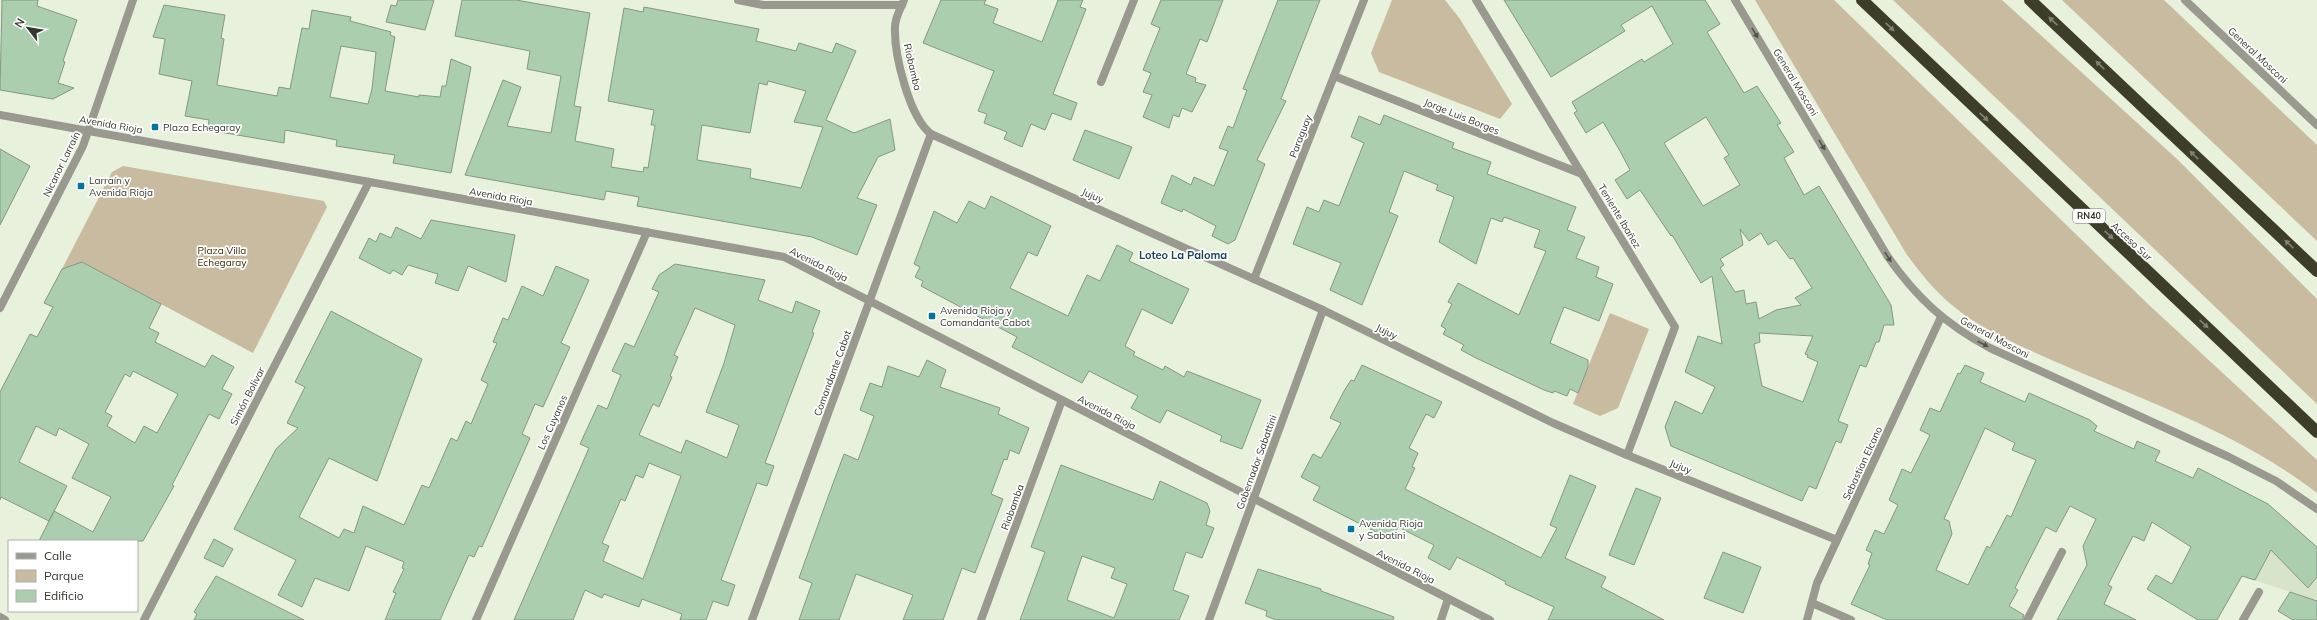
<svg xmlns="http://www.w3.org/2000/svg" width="2317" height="620" font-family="Mulish,sans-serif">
  <rect width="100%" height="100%" fill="#e7f1db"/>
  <path fill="#d7e4c9" d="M2268,504L2317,547V601L2233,573Z"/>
  <g fill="#c9bb9f">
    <path d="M1392,0H1445L1460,19L1512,104L1500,119L1379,72L1371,53Z"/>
    <path d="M1755,0H1834L2149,305L2317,460V493C2224,421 2104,388 2000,336C1956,313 1936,294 1907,255Z"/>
    <path d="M1893,0H2002L2177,159L2317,299V404Z"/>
    <path d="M2062,0H2164L2317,145V241Z"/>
    <path d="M123,166L324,201L327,207L253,353L82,262L62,269L112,172Z"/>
    <path d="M1610,313L1649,329L1618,408L1600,416L1573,404Z"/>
  </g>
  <g fill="#aaceae" stroke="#859787" fill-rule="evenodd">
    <path d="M2,0H38L37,6L77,20L63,61L65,62L58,83L74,88L53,99L0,90Z"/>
    <path d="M398,0H434L425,30L386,22L391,5L396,6Z"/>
    <path d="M462,0H516L590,13L574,106L581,107L575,141L614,149L611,167L643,172L644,167L648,168L655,125H651L654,110L608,101L624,8L643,12L644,7L759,29L756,41L796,51L799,43L832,53L836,43L856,51L826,120L854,133L890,119L895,150L878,157L857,198L877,205L857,255L812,237L637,206L639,197L606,191L604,200L465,175L503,80L521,87L507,126L551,133L561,76L527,69L530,51L455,36ZM768,81L806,91L794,122L823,127L801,188L750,178L751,169L697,160L702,125L750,133L759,83L767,85Z"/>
    <path d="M941,0H986L984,4L998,9L993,23L1042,42L1058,0H1083L1080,7L1086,9L1053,94L1077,103L1071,120L1052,113L1045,130L1031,124L1022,147L1004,139L1007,132L984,123L987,114L978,111L994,71L923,43Z"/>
    <path d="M1161,0H1223L1207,42L1200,39L1186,74L1196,78L1195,82L1206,85L1192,112L1182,108L1179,117L1173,115L1169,128L1143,117L1152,95L1143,92L1151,73L1143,70L1160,28L1151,24Z"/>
    <path d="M1278,0H1320L1281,99L1286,101L1257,160L1265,164L1235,240L1228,244L1212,236L1216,226L1183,209L1182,212L1161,203L1172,175L1191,185L1194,177L1214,186L1228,151L1219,148L1228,126L1233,128L1247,90L1243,89Z"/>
    <path d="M1504,0H1705L1720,24L1707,32L1744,93L1757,86L1781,123L1777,125L1794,152L1784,158L1804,195L1819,186L1891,305L1894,325H1884L1879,342H1876L1866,367L1860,365L1838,421L1848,425L1841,443L1836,441L1816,489L1809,486L1802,501L1671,446L1665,427L1675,401L1702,414L1715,387L1685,372L1698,336L1722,344L1712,276L1701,283L1672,235L1671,236L1640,190L1627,199L1615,180L1630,170L1620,151L1603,122L1586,133L1574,113L1577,111L1572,102L1642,59L1644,62L1673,44L1652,6L1621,25L1625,31L1551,77ZM1706,117L1729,155L1724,158L1740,185L1703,206L1664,143ZM1740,229L1749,241L1761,233L1768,245L1776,240L1790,259L1793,258L1812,288L1795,298L1801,305L1776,310L1759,319L1756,302L1746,304L1744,290L1735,292L1720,268L1724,265L1720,259L1743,245ZM1759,333L1813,336L1805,354L1808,355L1807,357L1818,362L1803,402L1762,386L1754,344L1760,342Z"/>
    <path d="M164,5L225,15L221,38L224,39L217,85L277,96L279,87L290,89L302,28L309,29L312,10L351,17L350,21L391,32L390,35L395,37L385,91L419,97V95L440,97L442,86H446L451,59L471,67L451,173L393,163L395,155L336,146L337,140L285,130L284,143L208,130L209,120L185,116L192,81L159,74L165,39L153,37ZM341,46L376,52L372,89L368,104L330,97Z"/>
    <path d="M1384,115L1454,143L1452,148L1491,162L1487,174L1576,207L1567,230L1585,237L1576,258L1599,267L1596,277L1613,284L1599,321L1564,307L1550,343L1588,360V367L1578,393L1570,389L1567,396L1554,391L1553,393L1544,390L1476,358L1461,350L1464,345L1443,334L1446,329L1441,326L1452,304L1448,302L1458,283L1519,315L1546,251L1534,247L1540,230L1504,217L1502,222L1491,218L1476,264L1439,242L1454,197L1436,190L1438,185L1404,171L1389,212L1398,216L1362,305L1330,290L1341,263L1293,244L1307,207L1319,212L1324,200L1339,206L1364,143L1351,137L1359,116L1380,125Z"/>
    <path d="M1085,130L1132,147L1119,179L1073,160Z"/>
    <path d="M0,149L30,166L0,225Z"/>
    <path d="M991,196L1051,226L1037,256L1028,252L1010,288L1068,316L1087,275L1100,281L1117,245L1133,253L1129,261L1189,289L1172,324L1142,309L1125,346L1135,352L1133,355L1163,370L1165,366L1184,377L1187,371L1261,400L1242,449L1220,441L1222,436L1167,410L1160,423L1152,419L1131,408L1138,396L1089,371L1082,383L1012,347L1017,337L921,286L923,281L915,277L920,267L914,264L934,211L957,223L969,201L985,209Z"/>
    <path d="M431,220L515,235L506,282L468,266L458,291L435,283L438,274L408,265L402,275L393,270L390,274L359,258L369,238L376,242L380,233L391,238L396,227L421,239Z"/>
    <path d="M82,262L161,304L149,328L159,333L155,342L205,367L212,355L234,367L222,389L232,394L219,419L209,414L172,485L174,486L143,541H39L54,511L93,532L111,497L72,478L89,444L59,428L56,436L36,426L19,462L67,486L49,521L1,497L0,500V392L30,334L37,337L53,307L44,303L62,269ZM133,371L178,394L157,433L144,426L135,443L107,426L112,416L105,412L125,374L130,377Z"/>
    <path d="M675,264L765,280L758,300L792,313L796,301L820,311L812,332L814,333L765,463L774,466L767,486L757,483L721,580L735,585L728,606L713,601L706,620H680L682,614L642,599L639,607L604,594L602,598L585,590L573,620H514L589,448L580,444L598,405L607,409L621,375L612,371L625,343L634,347L659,292L652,289L659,275ZM695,308L735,325L724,363L706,412L739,425L727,458L686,440L681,453L639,435L653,404L659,407L672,377L670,376L678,357L674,355ZM649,463L681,476L643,579L603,561L609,546L602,543L621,499L625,501L636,475L643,478Z"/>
    <path d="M556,266L589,280L561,343L570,347L543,407L535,404L522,434L530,438L482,547L479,546L474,557L469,555L440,620H385L396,593L393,592L404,569L402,568L404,562L366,546L349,591L315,578L302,607L278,595L296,560L234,529L276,449L298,428L287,423L305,387L295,382L331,311L422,359L377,481L329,458L299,517L339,538L344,529L354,533L363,506L404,525L422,485L429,488L451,438L457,441L466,421L471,424L488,384L481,380L497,343L493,342L503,318L508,320L522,286L543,296Z"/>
    <path d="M927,360L946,370L940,387L1000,408L998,414L1029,428L1019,454L1010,450L1007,460L1004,459L991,494L1003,499L975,573L962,568L943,620H903L913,595L856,574L839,620H799L812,583L799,578L828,497L844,454L858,460L874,416L860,410L870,383L882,387L888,366L919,377Z"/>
    <path d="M1362,365L1442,402L1434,418L1426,414L1409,448L1418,453L1412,467L1415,468L1405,489L1541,558L1557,528L1550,525L1570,475L1596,486L1565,558L1606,577L1601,587L1664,620H1548L1554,607L1505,584L1506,582L1487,572L1457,557L1450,570L1428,558L1434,545L1398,527L1392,540L1313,500L1320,487L1301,477L1313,454L1321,458L1341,423L1330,418L1344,391L1351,380L1354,381Z"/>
    <path d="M1965,365L1984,373L1980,382L2025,402L2029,393L2090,420L2097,426L2094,431L2134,449L2137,441L2160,451L2155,461L2193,478L2198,468L2268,504L2317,547V577L2308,588L2271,550L2255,580L2242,576L2217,620H2198L2147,589L2156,575L2172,584L2191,547L2152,522L2144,541L2133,536L2108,585L2112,587L2104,604L2136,620H2057L2087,565L2083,546L2096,519L2070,506L2056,532L2046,527L2015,588L2018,590L2009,606L2024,615L2022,620H1887L1851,604L1870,565L1868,564L1872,553L1866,550L1875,530L1884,534L1898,505L1889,500L1902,469L1911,473L1930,435L1920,430L1930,408L1940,412L1958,373L1960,374ZM1985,428L2015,443L2012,450L2036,460L2011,517L2007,515L1990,548L1987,546L1968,585L1936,570L1952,534L1949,521L1944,519Z"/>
    <path d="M1061,465L1153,500L1160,481L1207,503L1210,511L1206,525L1214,528L1202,558L1186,552L1173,590L1189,596L1179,620H1020L1045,552L1031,547ZM1082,556L1115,568L1111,578L1127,584L1114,618L1067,600Z"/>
    <path d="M1636,488L1661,498L1634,565L1609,555Z"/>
    <path d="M214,539L233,549L223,567L204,558Z"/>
    <path d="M1723,552L1761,567L1743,613L1704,598Z"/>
    <path d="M1258,569L1321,589V591L1394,617L1393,620H1276L1266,616L1267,611L1245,603Z"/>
    <path d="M216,576L304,620H194L197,614L194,612Z"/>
    <path d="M2290,592L2317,601V620H2293L2278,611Z"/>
  </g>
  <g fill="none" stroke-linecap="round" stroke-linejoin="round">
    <g stroke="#99998f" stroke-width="8">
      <path d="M738,0L763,5H902"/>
      <path d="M904,0C901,8 895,17 895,27C894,54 909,117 931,134L1323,310L1553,423L1627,455L1837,540"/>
      <path d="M1476,0L1675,327L1627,455"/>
      <path d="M1334,76L1582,174"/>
      <path d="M1101,82L1134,0"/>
      <path d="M0,115L784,257L1490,620"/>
      <path d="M1254,279L1364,0"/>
      <path d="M0,308L83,146L133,0"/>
      <path d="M1812,603L1851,620"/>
      <path d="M0,617L5,620"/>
      <path d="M144,620L369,182"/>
      <path d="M476,620L647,232"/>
      <path d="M752,620L931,134"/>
      <path d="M981,620L1062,400"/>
      <path d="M1209,620L1323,310"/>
      <path d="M1441,620L1448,599"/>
      <path d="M1807,620L1817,583L1941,317"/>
      <path d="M2027,620L2062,552"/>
      <path d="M2243,620L2259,592"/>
    </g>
    <g stroke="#99998f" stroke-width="8">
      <path d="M1735,0L1888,257C1917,298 1945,324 1990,348L2229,457L2276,481L2317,509"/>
      <path d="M2185,0L2317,125"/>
    </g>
    <g stroke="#3e3d2a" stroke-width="12">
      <path d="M1862,0L2317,432"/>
      <path d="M2030,0L2317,271"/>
    </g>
  </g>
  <defs><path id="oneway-solid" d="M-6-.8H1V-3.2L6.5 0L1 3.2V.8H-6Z"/></defs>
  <g fill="#828175">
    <use href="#oneway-solid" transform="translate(2053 21) rotate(-137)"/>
    <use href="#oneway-solid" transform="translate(1890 27) rotate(44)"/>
    <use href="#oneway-solid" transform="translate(2100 65) rotate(-136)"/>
    <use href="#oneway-solid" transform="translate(1984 117) rotate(43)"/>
    <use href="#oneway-solid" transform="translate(2194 155) rotate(-136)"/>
    <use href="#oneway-solid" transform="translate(2109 235) rotate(43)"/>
    <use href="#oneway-solid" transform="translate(2289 244) rotate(-137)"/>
    <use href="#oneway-solid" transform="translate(2204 324) rotate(43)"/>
  </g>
  <g fill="#52544c">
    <use href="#oneway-solid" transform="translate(1755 33) rotate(59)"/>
    <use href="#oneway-solid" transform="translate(1822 145) rotate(59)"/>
    <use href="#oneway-solid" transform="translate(1888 257) rotate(57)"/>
    <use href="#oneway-solid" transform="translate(1983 344) rotate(28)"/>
  </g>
  <g fill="#03749f" stroke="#fff" stroke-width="1.5">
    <rect x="151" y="123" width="8" height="8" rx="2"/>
    <rect x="77" y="182" width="8" height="8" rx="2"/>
    <rect x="928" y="312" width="8" height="8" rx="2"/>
    <rect x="1347" y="525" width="8" height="8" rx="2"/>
  </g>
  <g text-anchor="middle" stroke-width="3.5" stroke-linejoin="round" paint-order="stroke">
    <rect fill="#fff" stroke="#71736d" stroke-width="1" x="2073" y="209" width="32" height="14" rx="3"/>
    <g font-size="9" font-weight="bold" fill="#34372f">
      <text x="2089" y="219">RN40</text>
    </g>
    <g font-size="10" fill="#34372f" stroke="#fff">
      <text transform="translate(2258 55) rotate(43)" y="4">General Mosconi</text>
      <text transform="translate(913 67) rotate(77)" y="4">Riobamba</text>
      <text transform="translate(1796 82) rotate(59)" y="4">General Mosconi</text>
      <text transform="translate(1462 116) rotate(22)" y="4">Jorge Luis Borges</text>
      <text transform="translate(111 124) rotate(10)" y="4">Avenida Rioja</text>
      <text transform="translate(1300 136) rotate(-69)" y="4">Paraguay</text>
      <text transform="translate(61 164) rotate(-64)" y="4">Nicanor Larraín</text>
      <text transform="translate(1093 195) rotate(24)" y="4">Jujuy</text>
      <text transform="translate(501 196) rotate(10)" y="4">Avenida Rioja</text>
      <text transform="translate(1620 216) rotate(59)" y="4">Teniente Ibañez</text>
      <text transform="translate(2132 241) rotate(43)" y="4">Acceso Sur</text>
      <text transform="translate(819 264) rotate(27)" y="4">Avenida Rioja</text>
      <text transform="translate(1387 331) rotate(26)" y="4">Jujuy</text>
      <text transform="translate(1995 337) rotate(28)" y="4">General Mosconi</text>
      <text transform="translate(832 373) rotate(-70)" y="4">Comandante Cabot</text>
      <text transform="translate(247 396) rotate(-63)" y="4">Simón Bolivar</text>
      <text transform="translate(1107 412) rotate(27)" y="4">Avenida Rioja</text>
      <text transform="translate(552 422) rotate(-66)" y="4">Los Cuyanos</text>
      <text transform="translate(1256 462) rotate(-70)" y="4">Gobernador Sabattini</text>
      <text transform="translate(1862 463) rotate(-65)" y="4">Sebastian Elcano</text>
      <text transform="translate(1681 466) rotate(22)" y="4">Jujuy</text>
      <text transform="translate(1012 507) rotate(-70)" y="4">Riobamba</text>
      <text transform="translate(1406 566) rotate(27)" y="4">Avenida Rioja</text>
    </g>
    <g font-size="10" fill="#34372f" stroke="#fff" text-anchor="start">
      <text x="163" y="131">Plaza Echegaray</text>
      <text x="89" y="184">Larraín y<tspan x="89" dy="12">Avenida Rioja</tspan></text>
      <text x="940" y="314">Avenida Rioja y<tspan x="940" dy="12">Comandante Cabot</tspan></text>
      <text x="1359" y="527">Avenida Rioja<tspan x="1359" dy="12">y Sabatini</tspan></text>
    </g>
    <g font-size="10" fill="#3a2b09" stroke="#fff">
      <text x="222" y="254">Plaza Villa<tspan x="222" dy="12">Echegaray</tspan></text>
    </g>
    <g font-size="11" font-weight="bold" fill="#1a455b" stroke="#fff">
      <text x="1183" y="259">Loteo La Paloma</text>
    </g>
  </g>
  <rect x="8" y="540" width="130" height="72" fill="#ffffff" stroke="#aeafac"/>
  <rect x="16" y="553" width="20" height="6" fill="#99998f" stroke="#aeafac"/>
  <text x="44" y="560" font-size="12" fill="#34372f">Calle</text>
  <rect x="16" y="570" width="20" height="12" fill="#c9bb9f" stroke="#aeafac"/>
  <text x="44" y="580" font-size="12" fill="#34372f">Parque</text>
  <rect x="16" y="590" width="20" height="12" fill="#aaceae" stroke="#aeafac"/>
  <text x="44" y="600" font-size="12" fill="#34372f">Edificio</text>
  <g transform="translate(28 28) rotate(301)" stroke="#ffffff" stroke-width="3" paint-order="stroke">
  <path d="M0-3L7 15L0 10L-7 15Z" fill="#34372f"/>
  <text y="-6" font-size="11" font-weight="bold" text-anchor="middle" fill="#34372f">N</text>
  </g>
</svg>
